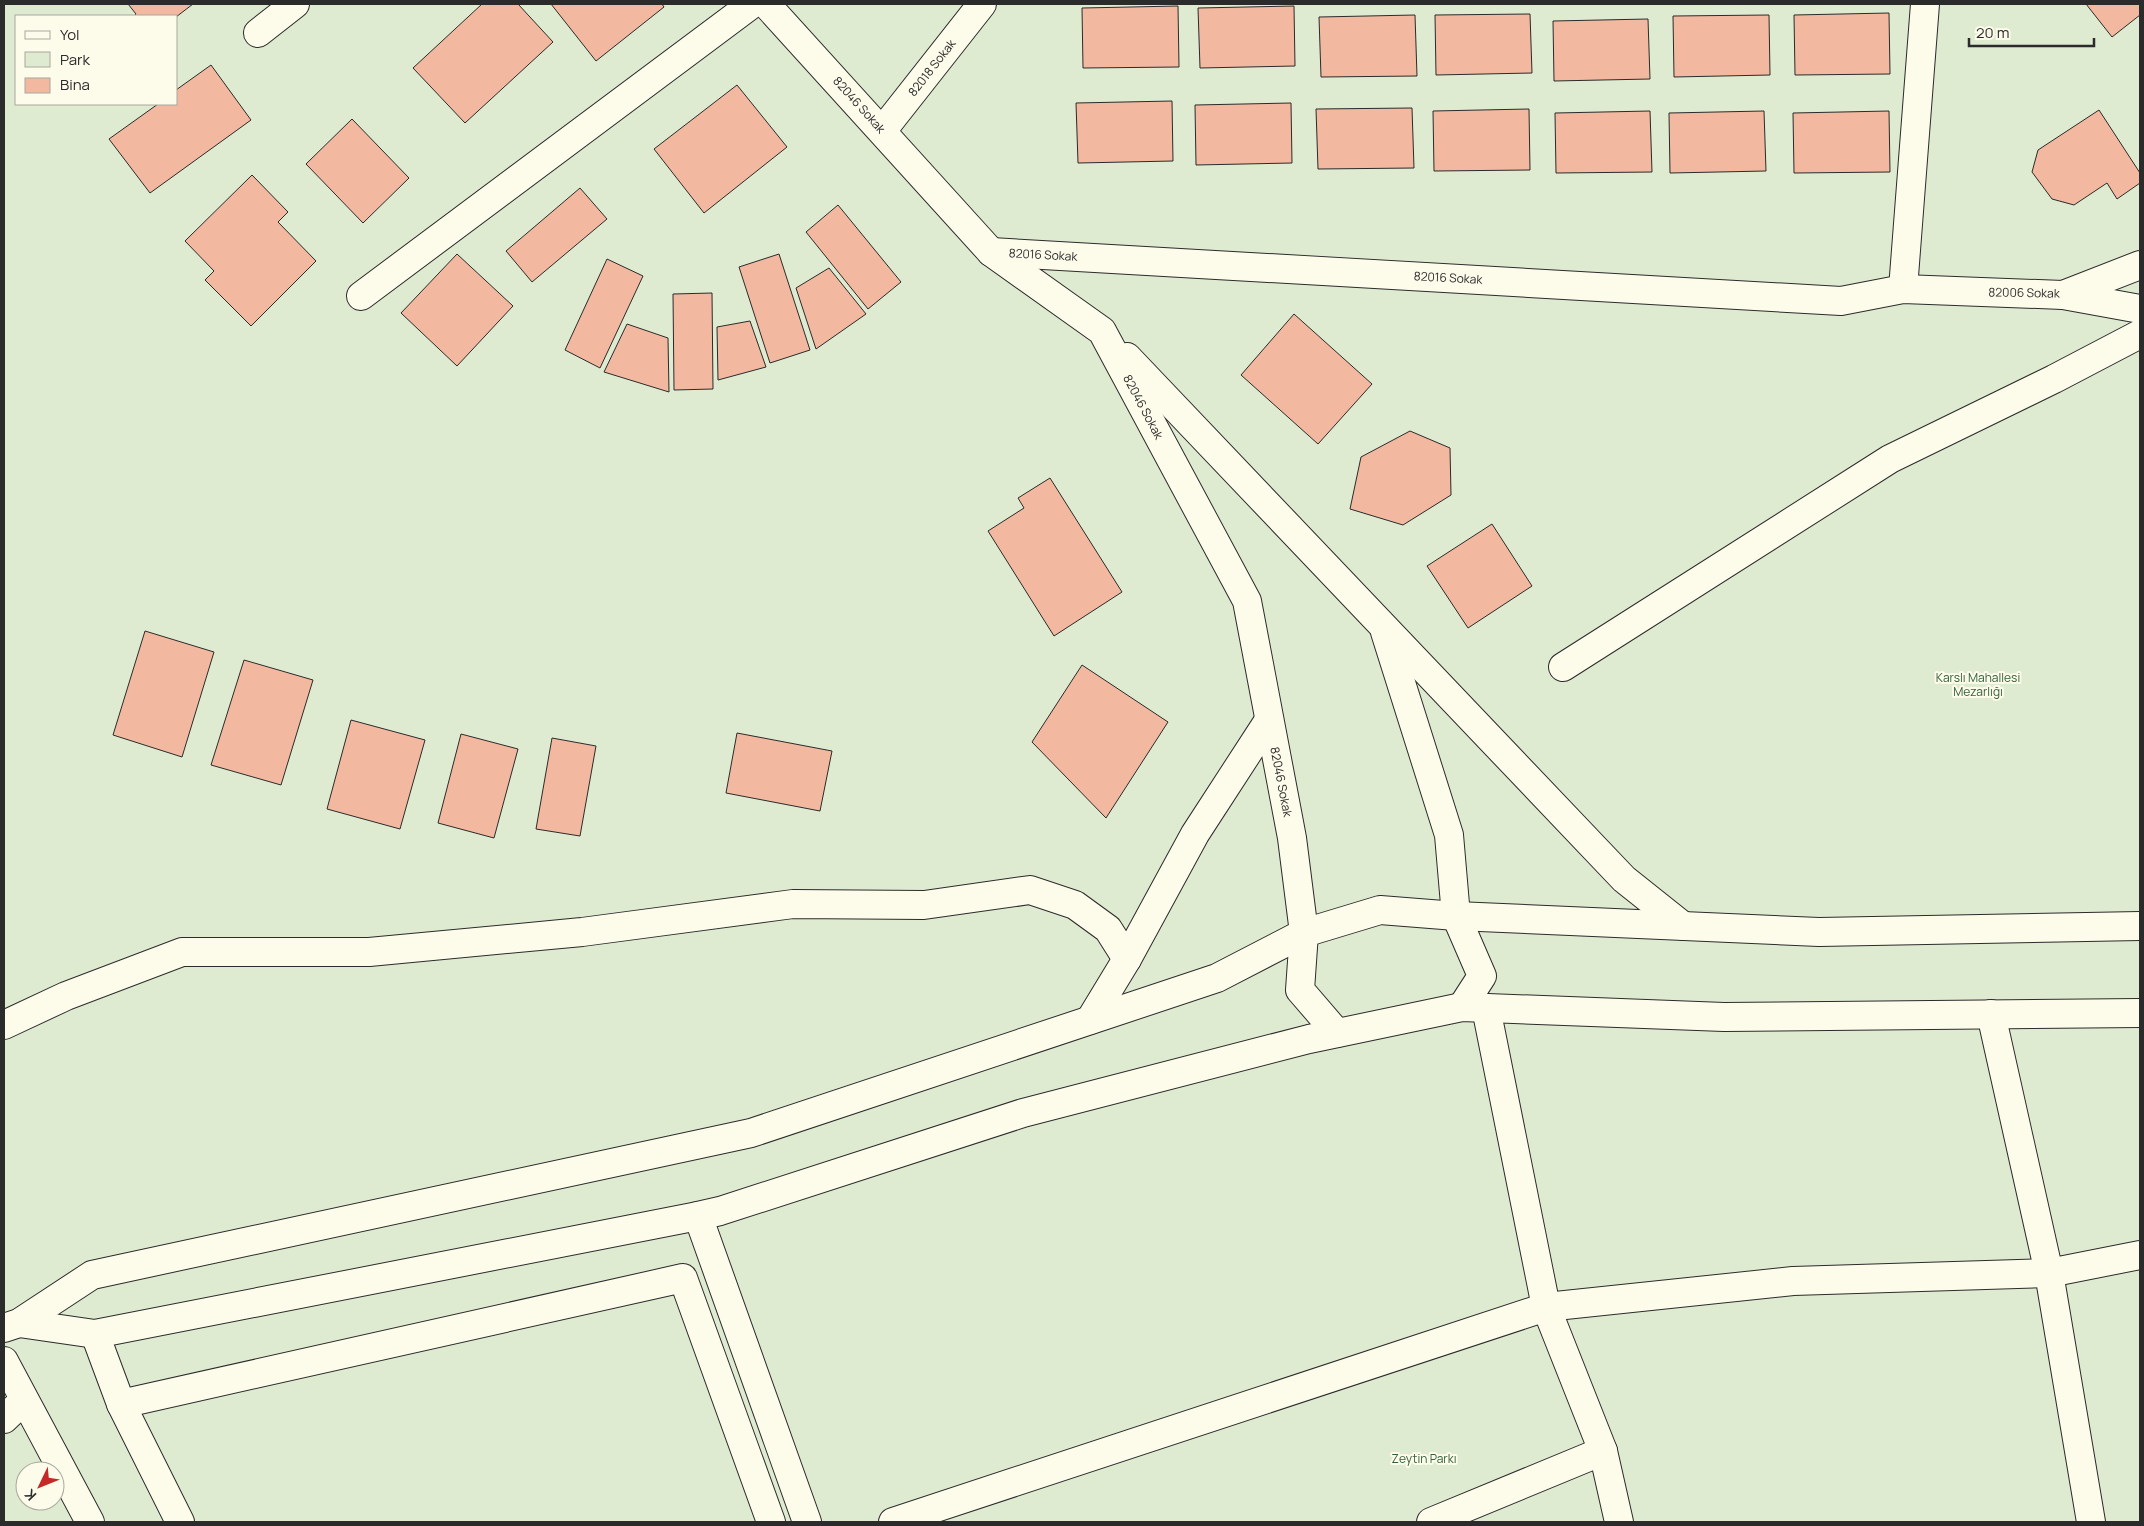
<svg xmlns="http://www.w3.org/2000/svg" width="2144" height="1526" font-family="Manrope,sans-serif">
  <rect width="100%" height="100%" fill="#fdfbea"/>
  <path fill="#deebd1" stroke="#74746e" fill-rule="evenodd" d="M4,4H2140V1522H4ZM16,16H176V104H16ZM25,1471H55V1501H25Z"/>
  <g fill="#f2b8a0" stroke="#2b2b2b">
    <path d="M128,4H193L176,17L134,16L136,14Z"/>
    <path d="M482,4H518L553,42L465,123L413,68Z"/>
    <path d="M551,4H662L664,7L596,61Z"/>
    <path d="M2086,4H2140V15L2112,37Z"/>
    <path d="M1178,6L1179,67L1083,68L1082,8Z"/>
    <path d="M1294,6L1295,66L1200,68L1198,8Z"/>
    <path d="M1889,13L1890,74L1795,75L1794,15Z"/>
    <path d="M1530,14L1532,73L1436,75L1435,15Z"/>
    <path d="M1415,15L1417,76L1321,77L1319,17Z"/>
    <path d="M1769,15L1770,75L1674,77L1673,16Z"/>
    <path d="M1648,19L1650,79L1554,81L1553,21Z"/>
    <path d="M211,65L251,120L150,193L109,139L158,104H176V90Z"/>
    <path d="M737,85L787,147L704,213L654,149Z"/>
    <path d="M1172,101L1173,161L1078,163L1076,103Z"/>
    <path d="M1291,103L1292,163L1196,165L1195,105Z"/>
    <path d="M1412,108L1414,168L1318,169L1316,109Z"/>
    <path d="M1529,109L1530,170L1434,171L1433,111Z"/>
    <path d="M2099,110L2140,173V183L2117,199L2107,183L2074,205L2052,199L2032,172L2038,150Z"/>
    <path d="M1650,111L1652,172L1556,173L1555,113Z"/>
    <path d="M1764,111L1766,171L1670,173L1669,113Z"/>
    <path d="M1889,111L1890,172L1794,173L1793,113Z"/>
    <path d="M352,119L409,178L363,223L306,164Z"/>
    <path d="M252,175L288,212L278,222L316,261L251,326L205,280L214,271L185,241Z"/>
    <path d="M580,188L607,219L532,282L506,251Z"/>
    <path d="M838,205L901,282L868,309L806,232Z"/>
    <path d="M457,254L513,306L457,366L401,313Z"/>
    <path d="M779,254L810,350L770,363L739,267Z"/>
    <path d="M607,259L643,276L600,368L565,350Z"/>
    <path d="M829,268L866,314L816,349L796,288Z"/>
    <path d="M712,293L713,389L674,390L673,294Z"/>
    <path d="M1294,314L1372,384L1318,444L1241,375Z"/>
    <path d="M750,321L766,367L718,380L717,327Z"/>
    <path d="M627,324L668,338L669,392L604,372Z"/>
    <path d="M1410,431L1450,448L1451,495L1403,525L1350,509L1361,457Z"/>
    <path d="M1050,478L1122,592L1054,636L988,531L1024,508L1018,498Z"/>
    <path d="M1492,524L1532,586L1468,628L1427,566Z"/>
    <path d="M145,631L214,652L182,757L113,735Z"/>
    <path d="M244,660L313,680L281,785L211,765Z"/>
    <path d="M1082,665L1168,722L1106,818L1032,742Z"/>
    <path d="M351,720L425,740L400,829L327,809Z"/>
    <path d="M737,733L832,751L820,811L726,793Z"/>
    <path d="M461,734L518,749L494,838L438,823Z"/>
    <path d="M552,738L596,746L580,836L536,829Z"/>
  </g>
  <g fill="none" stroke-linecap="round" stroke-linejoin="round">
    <g stroke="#2b2b2b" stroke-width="30">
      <g id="street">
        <path d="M766,4L991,252L1102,331L1247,601L1292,838L1304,933L1300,990L1337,1033"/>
        <path d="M258,33L295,4"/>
        <path d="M882,131L982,4"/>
        <path d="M991,252L1841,301L1903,289L2063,295L2140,265"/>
        <path d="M1903,289L1925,4"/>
        <path d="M2063,295L2140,309"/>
        <path d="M361,296L752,4"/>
        <path d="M1127,357L1624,879L1683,926"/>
        <path d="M1385,632L1449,835L1456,916L1482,976L1462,1007"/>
        <path d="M1563,667L1890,459L2054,379L2140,334"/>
        <path d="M1486,1008L1546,1307L1603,1451L1619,1522"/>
        <path d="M1991,1014L2049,1273L2091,1522"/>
        <path d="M1090,1020L1127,959L1195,834L1269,720"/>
        <path d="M4,1025L66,996L182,952H369L582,932L793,904L924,905L1030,890L1075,905L1108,929L1127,959"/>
        <path d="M698,1216L807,1522"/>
        <path d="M95,1334L121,1404L180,1522"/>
        <path d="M4,1361L90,1522"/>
        <path d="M121,1404L683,1278L771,1522"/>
        <path d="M4,1419L24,1400"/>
        <path d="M893,1522L1546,1307L1793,1281L2049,1273L2140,1255"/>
        <path d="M1431,1522L1603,1451"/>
      </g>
    </g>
    <g stroke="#2b2b2b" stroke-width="30">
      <g id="secondary">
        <path d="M19,1323L95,1334L698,1216L720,1211L1023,1113L1309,1039L1462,1007L1724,1017L2140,1013"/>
        <path d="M4,1328L19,1323L92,1275L751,1133L1217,978L1304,933L1380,910L1456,916L1819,932L2140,926"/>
      </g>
    </g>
    <use href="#street" stroke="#fdfbea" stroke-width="28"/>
    <use href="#secondary" stroke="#fdfbea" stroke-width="28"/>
  </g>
  <g text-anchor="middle" stroke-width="4" stroke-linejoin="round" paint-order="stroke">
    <g font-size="12" fill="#2b2b2b" stroke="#fdfbea">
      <text transform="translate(932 68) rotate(-52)" y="4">82018 Sokak</text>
      <text transform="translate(859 105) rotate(48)" y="4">82046 Sokak</text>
      <text transform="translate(1043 255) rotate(3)" y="4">82016 Sokak</text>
      <text transform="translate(1448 278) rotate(3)" y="4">82016 Sokak</text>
      <text transform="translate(2024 293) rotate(1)" y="4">82006 Sokak</text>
      <text transform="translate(1143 407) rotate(62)" y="4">82046 Sokak</text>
      <text transform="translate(1281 782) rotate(79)" y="4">82046 Sokak</text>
    </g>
    <g font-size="12" fill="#34623c" stroke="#fdfbea">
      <text x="1978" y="682">Karslı Mahallesi<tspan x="1978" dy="14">Mezarlığı</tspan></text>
      <text x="1424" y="1463">Zeytin Parkı</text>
    </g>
  </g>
  <rect width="2144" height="1526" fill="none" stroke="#2b2b2b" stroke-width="10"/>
  <rect x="15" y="15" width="162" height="90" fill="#fdfbea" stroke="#a9a89e"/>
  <rect x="25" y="31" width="25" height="8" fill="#fdfbea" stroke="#a9a89e"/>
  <text x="60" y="40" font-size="15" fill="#2b2b2b">Yol</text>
  <rect x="25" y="52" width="25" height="15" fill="#deebd1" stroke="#a9a89e"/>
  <text x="60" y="65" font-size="15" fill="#2b2b2b">Park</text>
  <rect x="25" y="78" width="25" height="15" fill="#f2b8a0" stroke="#a9a89e"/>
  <text x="60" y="90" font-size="15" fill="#2b2b2b">Bina</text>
  <g transform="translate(40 1486) rotate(227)"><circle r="24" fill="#fdfbea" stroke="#a9a89e"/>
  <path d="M0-4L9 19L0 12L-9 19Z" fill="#c62828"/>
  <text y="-8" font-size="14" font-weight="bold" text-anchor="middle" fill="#2b2b2b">K</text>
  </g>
  <path d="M1969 38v8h125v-8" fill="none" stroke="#2b2b2b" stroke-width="2.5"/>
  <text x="1976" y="38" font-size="15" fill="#2b2b2b" stroke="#fdfbea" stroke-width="4" paint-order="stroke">20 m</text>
</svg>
